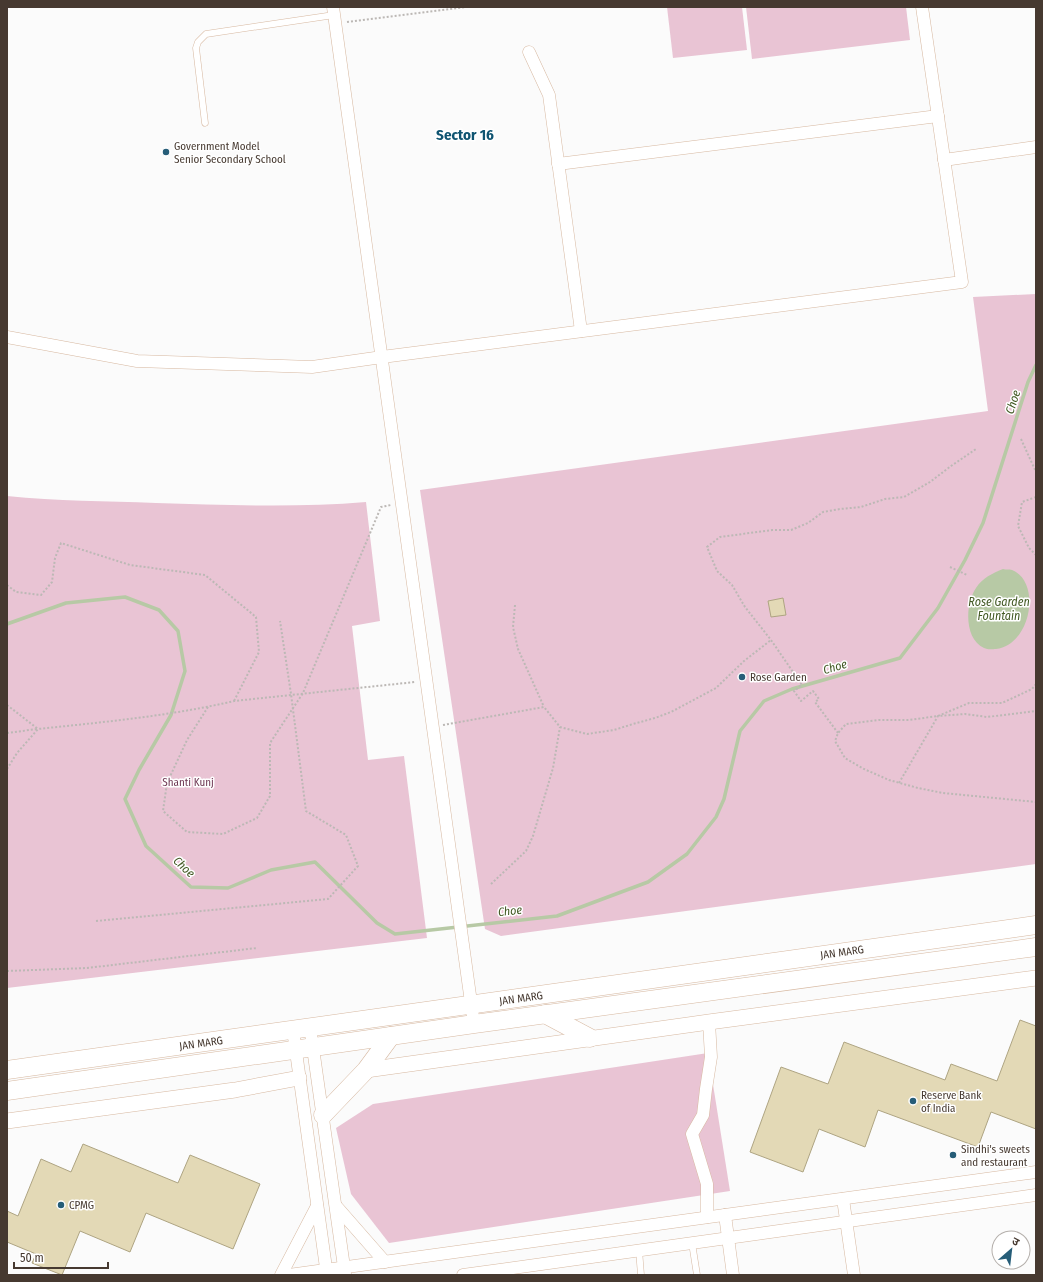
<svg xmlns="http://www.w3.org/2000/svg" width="1043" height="1282" font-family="'Fira Sans Condensed','Noto Sans Devanagari',sans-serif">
  <rect width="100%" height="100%" fill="#fbfbfb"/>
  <g fill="#e9c4d4">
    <path d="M667,7H742L747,50L673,58Z"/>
    <path d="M746,7H906L910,40L752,59Z"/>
    <path d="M1036,294V864L501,936L485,929L420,490L988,411L973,297Z"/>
    <path d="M7,496C57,501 106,501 156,503C226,505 296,508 366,502L380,621L352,626L368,760L404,756L427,938L7,988Z"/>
    <path d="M708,1053L730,1191L389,1243L351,1194L336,1128L373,1104Z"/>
  </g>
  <path fill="#b7c9a5" d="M1003,569C1006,570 1009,569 1012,570C1042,582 1031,645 996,649C993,649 988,650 984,648C964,639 965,604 976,588C982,578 993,573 1003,569Z"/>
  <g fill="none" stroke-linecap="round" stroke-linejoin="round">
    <path stroke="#b7c9a5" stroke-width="3.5" d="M7,624L66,603L125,597L159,610L178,631L185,671L171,715L139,770L125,799L146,846L191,887L228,888L271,870L315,862L377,923L395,934L557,916L648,882L687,854L716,817L724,799L740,731L764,701L792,689L900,658L938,608L965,560L983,523L1028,382L1036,365"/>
  </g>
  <g fill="#e3d9b6" stroke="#aea482">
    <path d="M783,598L786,615L771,617L768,601Z"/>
    <path d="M1020,1020L1036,1026V1129L991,1112L978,1147L878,1110L865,1147L819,1129L803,1172L750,1152L781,1067L828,1084L844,1042L945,1080L951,1064L997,1081Z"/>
    <path d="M83,1144L178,1183L190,1155L260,1184L233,1249L146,1213L130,1252L80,1231L62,1275L32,1263L36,1254L7,1242V1211L18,1216L41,1159L71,1172Z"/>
  </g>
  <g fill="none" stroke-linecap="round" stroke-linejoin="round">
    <g stroke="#d7b8a0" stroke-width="7">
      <g id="service">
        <path d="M205,123L196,48L198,42L206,34L334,15"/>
        <path d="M692,1243L697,1275"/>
        <path d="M639,1250L641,1275"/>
      </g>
    </g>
    <g stroke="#d7b8a0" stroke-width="13">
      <g id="minor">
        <path d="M333,7L474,1024"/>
        <path d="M529,52L549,95L581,331"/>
        <path d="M944,160L1036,147"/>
        <path d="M558,164L938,116"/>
        <path d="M7,337L137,361L312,367L382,357L962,282L922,7"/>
        <path d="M310,1027L345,1274"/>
        <path d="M293,1030L327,1275"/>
        <path d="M843,1199L854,1275"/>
        <path d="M336,1206L385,1262"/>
        <path d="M725,1215L733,1275"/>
        <path d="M707,1217V1184L692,1134L703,1115L706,1089L711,1057L709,1022"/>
        <path d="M281,1275L317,1206"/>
        <path d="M289,1275L1036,1172"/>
        <path d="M463,1275L1036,1195"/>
      </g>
    </g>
    <g stroke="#d7b8a0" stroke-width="16">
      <g id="tertiary">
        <path d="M366,1070L709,1022L1036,978"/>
        <path d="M7,1121L235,1090L299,1078"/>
      </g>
    </g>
    <g stroke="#d7b8a0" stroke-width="19">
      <g id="secondary">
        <path d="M545,1014L590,1038"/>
        <path d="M7,1070L1036,925"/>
        <path d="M7,1091L474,1024L1036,947"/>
        <path d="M323,1115L366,1070L391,1036"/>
      </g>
    </g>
    <g stroke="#bcb8b5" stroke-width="2" stroke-dasharray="2 2" stroke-linecap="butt">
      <path d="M347,22L467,7"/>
      <path d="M1021,439L1036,472"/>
      <path d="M1036,497L1022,502L1018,526L1029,548L1036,555"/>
      <path d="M950,567L967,575"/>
      <path d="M7,585L16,592L41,595L52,582L55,558L61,543L130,565L205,575L256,617L259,652L234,701"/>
      <path d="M515,605L513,627L518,649L544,707"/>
      <path d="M1036,684L1032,689L1002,703H969L938,716L909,720H879L846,724L838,733L835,741L845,758L864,769L889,780L918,788L943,793L1036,802"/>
      <path d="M7,705L38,729"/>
      <path d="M208,707L187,740L167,783L163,811L187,832L223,834L257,818L270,796V743L303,693L381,507L391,505"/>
      <path d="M443,725L544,707L560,727L587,734L614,730L633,724L655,718L671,712L716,688L744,661L771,640"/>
      <path d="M7,731V735"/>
      <path d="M7,733L37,729"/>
      <path d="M838,733L815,702L819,699L813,691L801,701L794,691L802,685L771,640L745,607L732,585L717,571L707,547L720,537L772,530H791L808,523L823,512L840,509L861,507L885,499L904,497L930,482L951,466L976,449"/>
      <path d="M7,769L17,753L38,729C104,722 170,716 234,701L415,682"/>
      <path d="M899,783L938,716L965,714L987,717L1036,711"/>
      <path d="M491,884L526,851L533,836L553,768L560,727"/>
      <path d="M96,921L328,899L358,866L346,835L306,811L291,694L280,621"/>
      <path d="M7,971L87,968L257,948"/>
    </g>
    <use href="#service" stroke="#fff" stroke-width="6"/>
    <use href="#minor" stroke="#fff" stroke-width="12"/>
    <use href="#tertiary" stroke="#fff" stroke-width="15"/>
    <use href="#secondary" stroke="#fff" stroke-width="18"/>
  </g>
  <g fill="#265d78" stroke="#fff" stroke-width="1.5">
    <circle cx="166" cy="152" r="4"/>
    <circle cx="742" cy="677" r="4"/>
    <circle cx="913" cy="1101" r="4"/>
    <circle cx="953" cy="1155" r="4"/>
    <circle cx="61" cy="1205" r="4"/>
  </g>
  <g text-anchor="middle" stroke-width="3" stroke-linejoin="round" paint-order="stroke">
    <g font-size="11" fill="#463930" stroke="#fff" text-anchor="start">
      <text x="174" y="150">Government Model<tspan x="174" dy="13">Senior Secondary School</tspan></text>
      <text x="750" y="681">Rose Garden</text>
      <text x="921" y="1099">Reserve Bank<tspan x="921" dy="13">of India</tspan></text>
      <text x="961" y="1153">Sindhi's sweets<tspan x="961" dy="13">and restaurant</tspan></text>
      <text x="69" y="1209">CPMG</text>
    </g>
    <g font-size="11" fill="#703a55" stroke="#fff">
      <text x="188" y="786">Shanti Kunj</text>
    </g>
    <g font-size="11" fill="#463930" stroke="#fff">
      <text transform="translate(842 952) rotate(-8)" y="4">JAN MARG</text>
      <text transform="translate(521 998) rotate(-8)" y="4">JAN MARG</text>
      <text transform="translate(201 1043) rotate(-8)" y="4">JAN MARG</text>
    </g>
    <g font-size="12" font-style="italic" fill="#425924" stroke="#fff">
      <text transform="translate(1013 402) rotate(-72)" y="4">Choe</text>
      <text x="999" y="606">Rose Garden<tspan x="999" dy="14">Fountain</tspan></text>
      <text transform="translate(835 667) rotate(-16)" y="4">Choe</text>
      <text transform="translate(184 867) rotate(43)" y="4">Choe</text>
      <text transform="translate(510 911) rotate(-6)" y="4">Choe</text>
    </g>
    <g font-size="15" font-weight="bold" fill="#0f5471" stroke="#fff">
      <text x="465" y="140">Sector 16</text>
    </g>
  </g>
  <rect width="1043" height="1282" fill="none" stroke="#463930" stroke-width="16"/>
  <g transform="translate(1011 1250) rotate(28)"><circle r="19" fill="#ffffff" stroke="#b5b0ac"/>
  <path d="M0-3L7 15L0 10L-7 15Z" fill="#265d78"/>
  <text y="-6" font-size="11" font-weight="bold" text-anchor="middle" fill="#463930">उ</text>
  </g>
  <path d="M14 1262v6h94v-6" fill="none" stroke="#463930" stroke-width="2"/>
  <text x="20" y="1262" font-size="12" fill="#463930" stroke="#ffffff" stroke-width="3" paint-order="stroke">50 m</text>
</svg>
